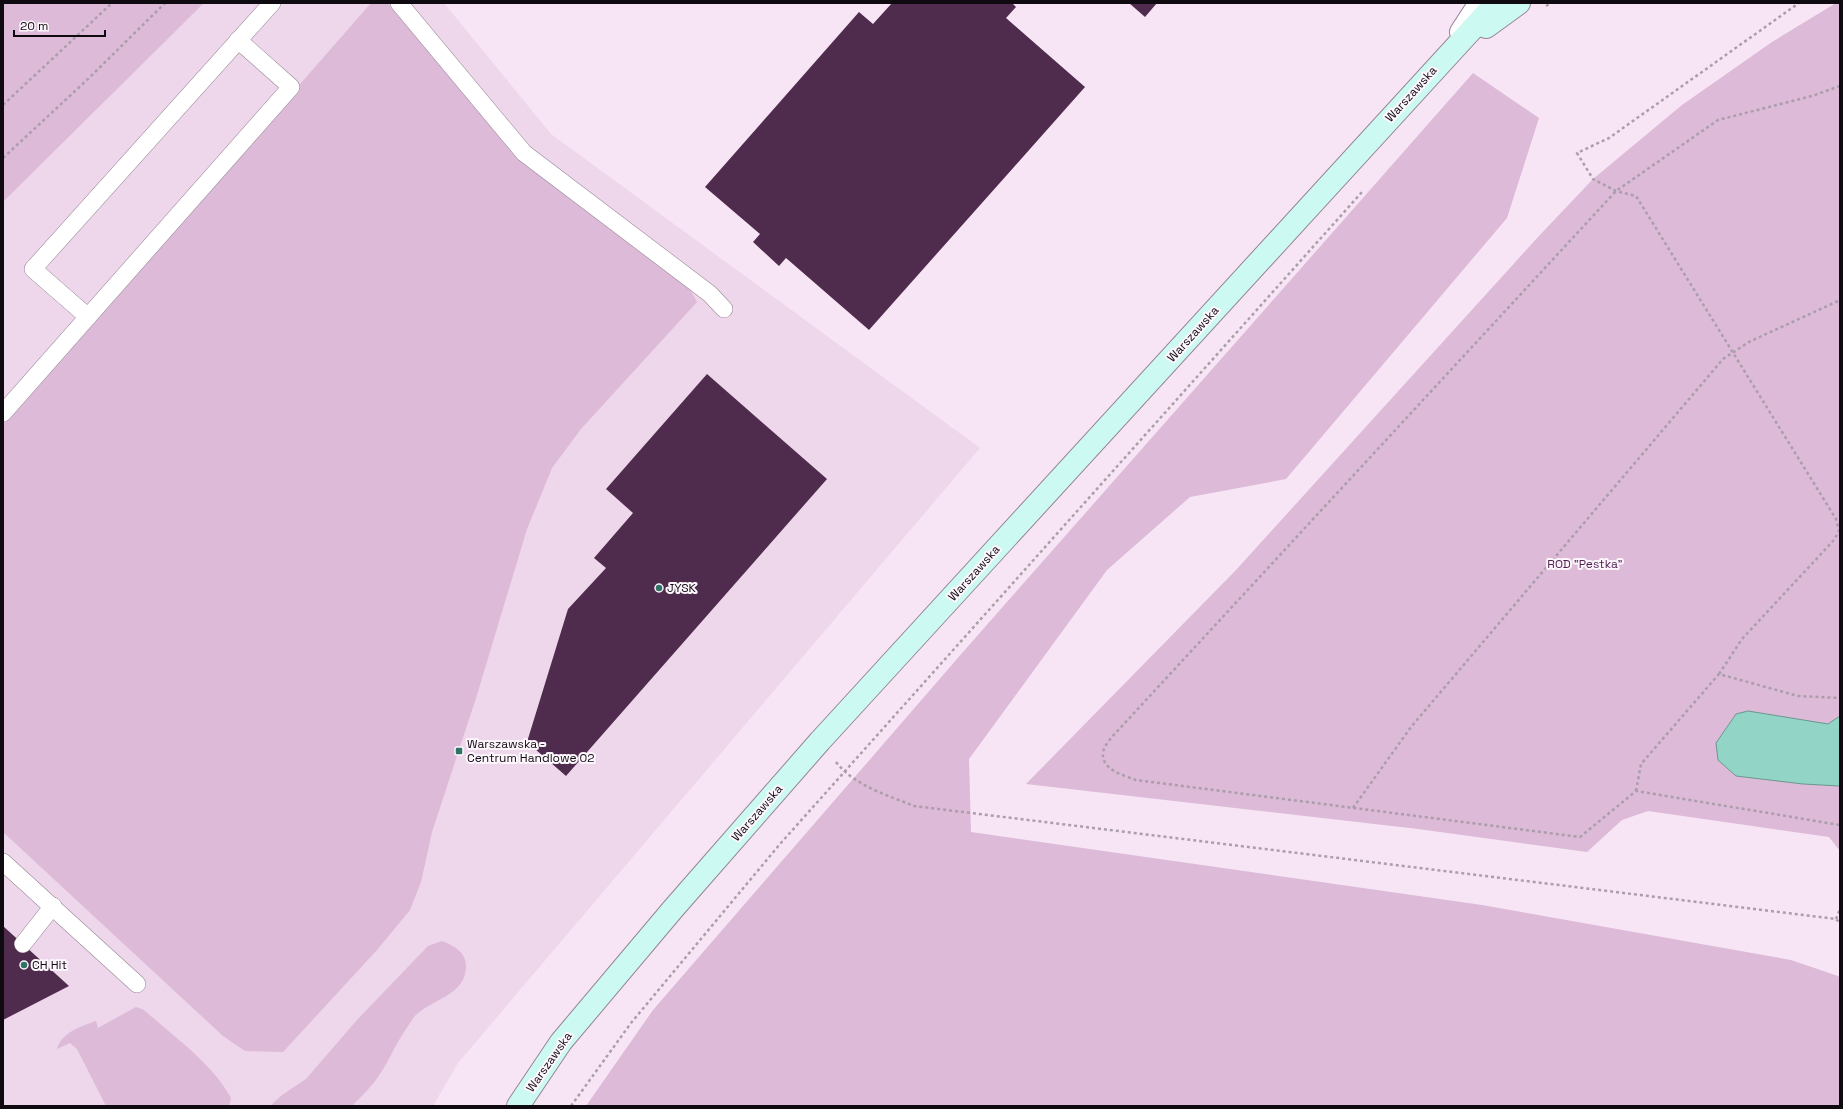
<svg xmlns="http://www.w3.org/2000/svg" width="1843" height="1109" font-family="'Space Grotesk',sans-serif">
  <rect width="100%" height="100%" fill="#f7e5f5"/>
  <path fill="#eed6eb" d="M204,3H444L551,134L980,448L458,1063L433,1106H3V202Z"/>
  <g fill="#dcbad8">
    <path d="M3,3H204L3,202Z"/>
    <path d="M371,3H388L519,158L685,281L697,302L581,429L552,468L527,529L476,698L432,832L421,882L410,910L377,950L283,1052L245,1051L223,1036L3,832V424Z"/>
    <path d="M1836,3H1840V851L1829,837L1648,811L1622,820L1587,852L1418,829L1026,784L1236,570L1538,237L1593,179L1682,105L1772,42Z"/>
    <path d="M1473,73L1539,118L1507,218L1286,479L1190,497L1107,570L969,759L971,832L1482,905L1791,960L1838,976L1840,978V1106H586L653,1010L963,652Z"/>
    <path d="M442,941C454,946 467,952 466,968C464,995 434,999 417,1014C413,1017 411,1022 408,1026C397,1041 390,1059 380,1074C372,1086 362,1096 352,1106H270L282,1095L306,1079L357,1020L428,946Z"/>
    <path d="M136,1007L144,1010C173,1036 213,1064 231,1098L229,1106H106L77,1049L70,1043L57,1049C62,1032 80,1027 96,1021L98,1028Z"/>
  </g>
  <path fill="#92d5c6" stroke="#6b988f" d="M1748,711L1828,724L1840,716V786L1803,784L1736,776L1718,760L1716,743L1736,714Z"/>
  <g fill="#4f2c4d">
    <path d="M892,3H1012L1016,7L1006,18L1085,87L869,330L786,258L779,266L753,242L760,234L705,187L859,12L873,24Z"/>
    <path d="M1129,3H1157L1145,17Z"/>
    <path d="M707,374L827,479L566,776L527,742L568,609L606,568L594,558L633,513L606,489Z"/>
    <path d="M3,926L69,986L3,1020Z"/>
  </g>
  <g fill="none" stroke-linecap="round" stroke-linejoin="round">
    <g stroke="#958593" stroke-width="18">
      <g id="lane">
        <path d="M399,3L524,153L710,294L724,309"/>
        <path d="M88,317L33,269L272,3"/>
        <path d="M3,413L291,87L238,40"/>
        <path d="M3,862L137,984"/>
        <path d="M23,944L53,906"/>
      </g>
    </g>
    <g stroke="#958593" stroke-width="24">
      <path id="street" d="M1461,32L1480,3"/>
    </g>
    <g stroke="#958593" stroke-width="24">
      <g id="secondary">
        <path d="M1486,27L1519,3"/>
        <path d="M518,1106L561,1042L673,909L820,741L1496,3"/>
      </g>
    </g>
    <g stroke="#ab9eaa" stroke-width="2.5" stroke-dasharray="3 3" stroke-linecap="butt">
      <path d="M1546,6L1551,3"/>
      <path d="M1840,86L1812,96L1718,120L1616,191L1111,738C1108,742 1104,747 1103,752C1101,770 1123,775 1136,780L1580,837L1636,791L1840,825"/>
      <path d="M3,105L112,3"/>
      <path d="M3,158L88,79L165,3"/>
      <path d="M1719,674L1742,639L1834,540L1839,531L1836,519L1636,196L1616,191L1593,179L1577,153L1609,138L1799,3"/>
      <path d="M836,762C855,786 887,795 914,806L1836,919L1840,923"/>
      <path d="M1636,791L1641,764L1719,674L1798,696L1840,698"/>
      <path d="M1353,808L1411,727L1723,359L1749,342L1840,300"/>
      <path d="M1836,919L1840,909"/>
      <path d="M571,1106L631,1023L780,844L1362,192"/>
    </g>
    <use href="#lane" stroke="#fff" stroke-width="17"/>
    <use href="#street" stroke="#fff" stroke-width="22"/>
    <use href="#secondary" stroke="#ccf9f1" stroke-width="22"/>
  </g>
  <g fill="#2f7367" stroke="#fdf6fd" stroke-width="1.5">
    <circle cx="659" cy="588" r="4"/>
    <rect x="455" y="747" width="8" height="8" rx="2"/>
    <circle cx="24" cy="965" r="4"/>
  </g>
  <g text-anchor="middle" stroke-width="4" stroke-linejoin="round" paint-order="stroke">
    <g font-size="12" fill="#0f0a0f" stroke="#fdf6fd">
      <text transform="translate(1411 94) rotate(-48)" y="4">Warszawska</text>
      <text transform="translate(1193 334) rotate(-48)" y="4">Warszawska</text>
      <text transform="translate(974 573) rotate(-48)" y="4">Warszawska</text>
      <text transform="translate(757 813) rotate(-49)" y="4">Warszawska</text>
      <text transform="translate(549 1062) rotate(-55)" y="4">Warszawska</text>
    </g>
    <g font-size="12" fill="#532151" stroke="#fdf6fd">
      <text x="1585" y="568">ROD "Pestka"</text>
    </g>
    <g font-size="12" fill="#0f0a0f" stroke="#fdf6fd" text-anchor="start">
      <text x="667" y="592">JYSK</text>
      <text x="467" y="748">Warszawska -<tspan x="467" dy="14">Centrum Handlowe 02</tspan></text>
      <text x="32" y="969">CH Hit</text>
    </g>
  </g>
  <rect width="1843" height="1109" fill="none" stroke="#0f0a0f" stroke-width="8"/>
  <path d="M14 30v6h91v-6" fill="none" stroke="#0f0a0f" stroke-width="2"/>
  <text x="20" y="30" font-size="12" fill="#0f0a0f" stroke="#fdf6fd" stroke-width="3" paint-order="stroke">20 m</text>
</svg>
